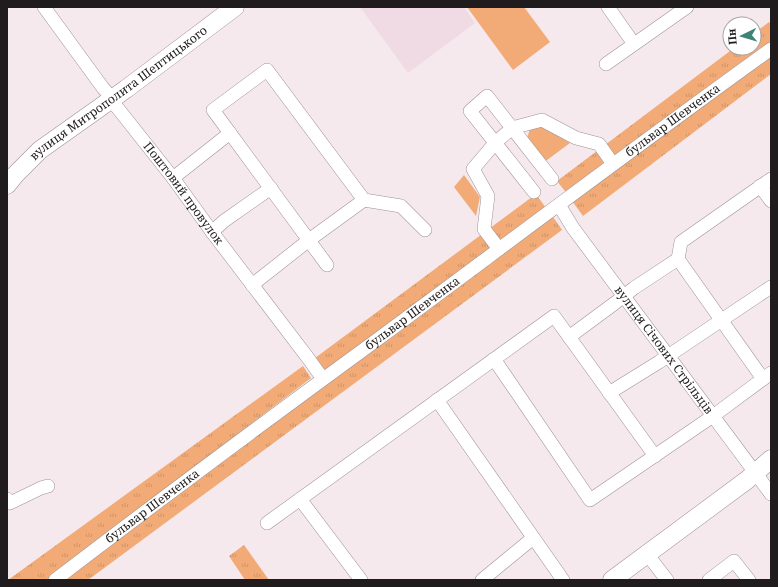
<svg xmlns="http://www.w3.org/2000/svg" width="778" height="587" font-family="'Noto Serif',serif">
  <defs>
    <pattern id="park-tufts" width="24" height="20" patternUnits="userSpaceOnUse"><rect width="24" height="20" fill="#f2ab76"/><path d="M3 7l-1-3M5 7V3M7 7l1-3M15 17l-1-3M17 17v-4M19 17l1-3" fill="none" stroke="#cf9366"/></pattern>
  </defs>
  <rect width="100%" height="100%" fill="#f6e9ee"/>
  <path fill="#f0dbe5" d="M360,7H464L475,23L408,73Z"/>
  <g fill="#f2ab76">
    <path d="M467,7H524L550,42L513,70Z"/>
    <path d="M540,125L570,143L543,163L526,141L531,126Z"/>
    <path d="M464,175L480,197L476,216L454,187Z"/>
  </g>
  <g fill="url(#park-tufts)">
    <path d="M769,22L771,24V43L568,195L557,181L734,48H754V33Z"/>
    <path d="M771,51V74L583,216L572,201Z"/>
    <path d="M536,194L546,208L324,371L315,358Z"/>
    <path d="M551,214L562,230L88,580H58Z"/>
    <path d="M303,366L311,378L46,580H8Z"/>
    <path d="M244,545L269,580H245L229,556Z"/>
  </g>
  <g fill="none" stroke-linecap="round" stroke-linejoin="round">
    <g stroke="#9d9197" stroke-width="14">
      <g id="street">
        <path id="s1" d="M44,7L103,88L112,98L116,106L173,178L212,232L308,358L323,379"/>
        <path d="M608,7L634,44"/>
        <path d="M606,64L687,7"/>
        <path d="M173,178L230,133"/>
        <path d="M760,186L771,201"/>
        <path d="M534,192L470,111L487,96L552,179"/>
        <path id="s2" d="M559,205L573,228L771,494"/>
        <path d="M212,232L224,221L271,188"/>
        <path d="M499,249L484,229L488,196L473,169L495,143L512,128L542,120L576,138L599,144L613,164"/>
        <path d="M678,259L763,379"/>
        <path d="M327,265L213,110L267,70L364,200L401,206L425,230"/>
        <path d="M252,285L309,240L364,200"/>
        <path d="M569,337L615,303L634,288L678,259L681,242L771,179"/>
        <path d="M494,359L590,500L713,416L771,373"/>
        <path d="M609,393L659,362L771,287"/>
        <path d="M437,400L563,580"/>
        <path d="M7,499L10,503L41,488L48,486"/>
        <path d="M300,499L361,580"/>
        <path d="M267,523L554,316L655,456"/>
        <path d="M647,554L667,580"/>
        <path id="s3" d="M55,580C162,498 270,418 378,339C509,242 639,144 771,49"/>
        <path d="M482,580L533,538"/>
        <path d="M709,580L734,561L749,580"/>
      </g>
    </g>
    <g stroke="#9d9197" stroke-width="19">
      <g id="secondary">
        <path id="s4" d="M7,185L15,175L40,150L126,89L235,7"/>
        <path d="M612,580L747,480L771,459"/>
      </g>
    </g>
    <use href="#street" stroke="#fff" stroke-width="13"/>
    <use href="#secondary" stroke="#fff" stroke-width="18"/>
  </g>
  <g text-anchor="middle" stroke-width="4" stroke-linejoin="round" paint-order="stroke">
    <g font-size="12" fill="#201c1e" stroke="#fff">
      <text dy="4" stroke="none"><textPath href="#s4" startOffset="145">вулиця Митрополита Шептицького</textPath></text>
      <text dy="4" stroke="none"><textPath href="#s3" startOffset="770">бульвар Шевченка</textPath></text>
      <text dy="4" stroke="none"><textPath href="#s1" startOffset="233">Поштовий провулок</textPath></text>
      <text dy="4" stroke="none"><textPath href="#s3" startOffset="446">бульвар Шевченка</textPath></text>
      <text dy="4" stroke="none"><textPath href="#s2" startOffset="179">вулиця Січових Стрільців</textPath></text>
      <text dy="4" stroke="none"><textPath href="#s3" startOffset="122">бульвар Шевченка</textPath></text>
    </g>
  </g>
  <rect width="778" height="587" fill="none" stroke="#201c1e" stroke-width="16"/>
  <g transform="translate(742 36) rotate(265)"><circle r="19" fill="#ffffff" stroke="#a6a4a5"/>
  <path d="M0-3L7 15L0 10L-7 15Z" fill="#3f8376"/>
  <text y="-6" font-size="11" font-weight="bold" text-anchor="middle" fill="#201c1e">Пн</text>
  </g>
</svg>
